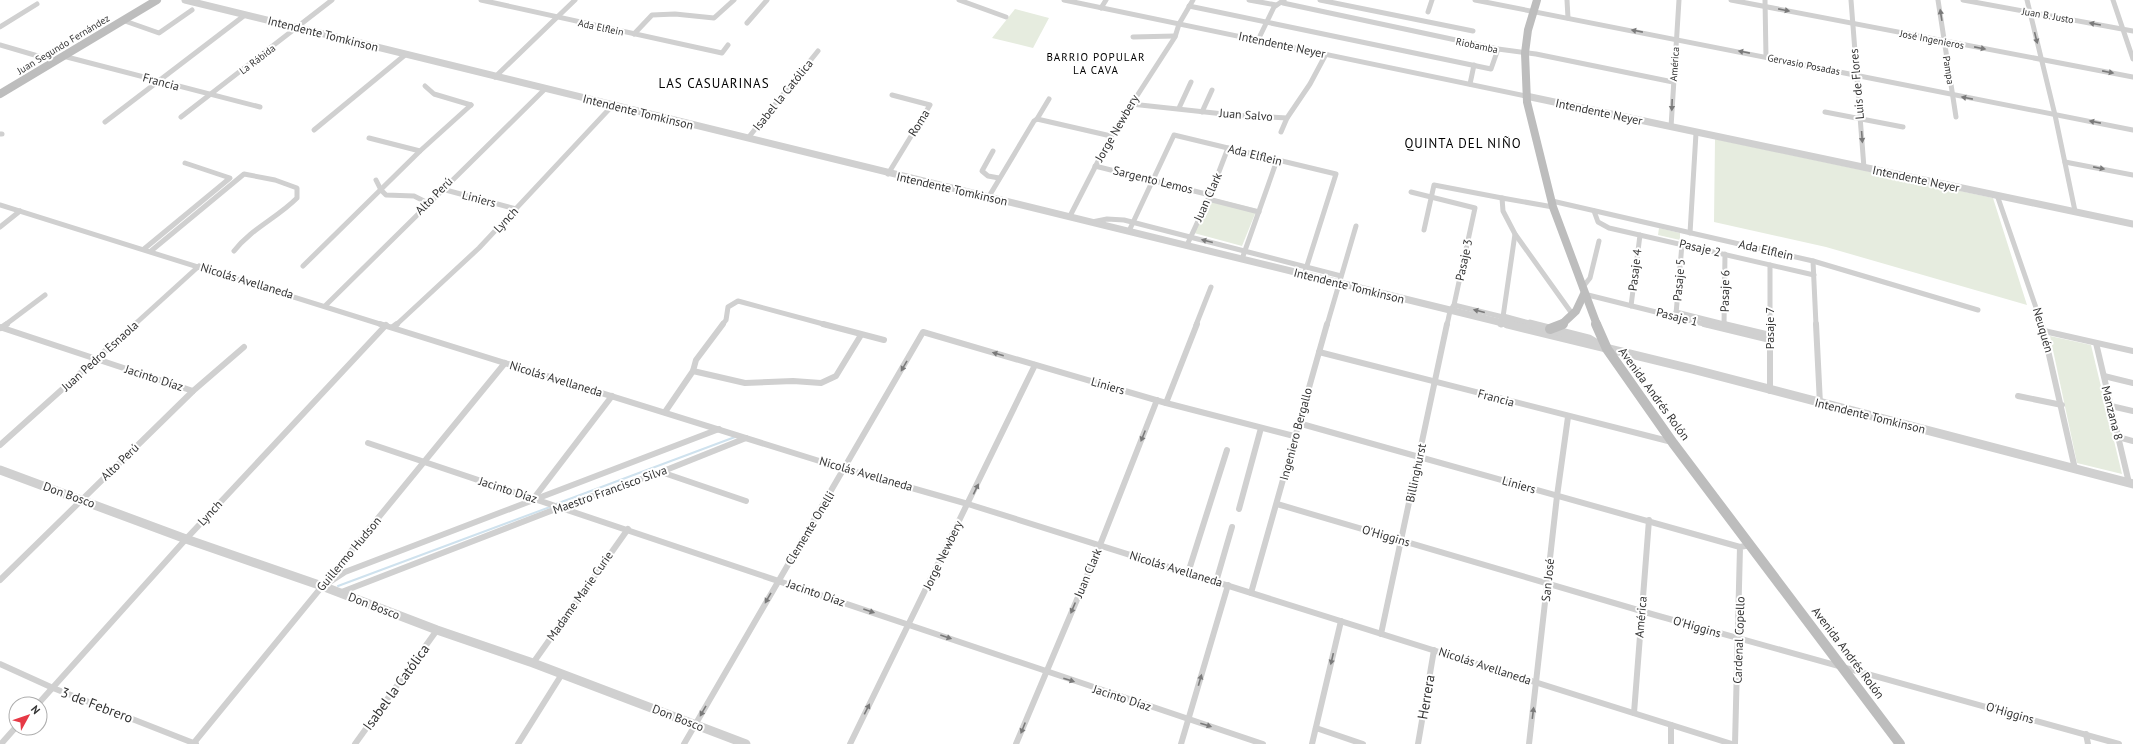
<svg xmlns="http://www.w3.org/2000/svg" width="2133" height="744" font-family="'PT Sans',sans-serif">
  <rect width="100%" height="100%" fill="#fff"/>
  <g fill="#e6ecdf">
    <path d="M1015,9L1049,18L1033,48L992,38Z"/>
    <path d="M1715,139L1993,198L2027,305L1826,247L1714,222Z"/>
    <path d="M1209,197L1257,209L1242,246L1194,233Z"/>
    <path d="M1659,228L1680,233V240L1658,235Z"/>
    <path d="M2050,336L2091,345L2122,474L2077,463Z"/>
  </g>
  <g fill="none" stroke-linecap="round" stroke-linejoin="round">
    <g stroke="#cfe2ee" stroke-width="2">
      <path d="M556,504L735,437"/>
      <path d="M338,586L550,507"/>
    </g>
    <g stroke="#d0d0d0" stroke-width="5">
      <path d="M481,0L722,53L728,45"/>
      <path d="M959,0L1006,17"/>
      <path d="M1064,0L1526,96"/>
      <path d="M1249,0L1276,5"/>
      <path d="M1320,0L1473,31"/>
      <path d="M1475,0L2133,130"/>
      <path d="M1567,0L1568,18"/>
      <path d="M1731,0L2133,77"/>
      <path d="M1765,0L1766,57"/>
      <path d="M1851,0L1864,168"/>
      <path d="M1938,0L1956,117"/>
      <path d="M1963,0L2133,31"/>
      <path d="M2027,0L2055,115L2075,211"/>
      <path d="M2113,0L2133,59"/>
      <path d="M1283,3L1498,49L1536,54L1673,82"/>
      <path d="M1189,6L1491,69L1498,49"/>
      <path d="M1101,8L1106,0"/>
      <path d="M1428,12L1432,0"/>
      <path d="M122,20L159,33L192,10"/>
      <path d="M747,23L767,0"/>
      <path d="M0,27L37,4"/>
      <path d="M634,34L652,15L675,14L714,18L734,0"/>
      <path d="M1133,37L1175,36"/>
      <path d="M1258,40L1274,7L1284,0"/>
      <path d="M0,45L55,61"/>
      <path d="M63,56L260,107"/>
      <path d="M495,77L575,0"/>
      <path d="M1470,84L1474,65"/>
      <path d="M425,86L434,94L471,105"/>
      <path d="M1131,104L1233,115L1287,118L1310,84L1326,54"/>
      <path d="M1179,108L1191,82"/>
      <path d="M1202,112L1212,90"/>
      <path d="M1825,112L1903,127"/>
      <path d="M181,117L332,0"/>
      <path d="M1037,119L1049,99"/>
      <path d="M105,122L245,15"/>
      <path d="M1671,127L1679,0"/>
      <path d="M314,130L405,55"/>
      <path d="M1281,132L1287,118"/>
      <path d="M0,134H2"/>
      <path d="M369,138L420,151"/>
      <path d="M748,138L818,51"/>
      <path d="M993,151L982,171L988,176L999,178"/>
      <path d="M2065,162L2133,175"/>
      <path d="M1095,166L1210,195"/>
      <path d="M888,174L930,105L892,95"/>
      <path d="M376,180L381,190L386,195L414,196L424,201L423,207"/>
      <path d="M442,189L516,209"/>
      <path d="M1411,192L1475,208L1454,305L1450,311L1447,325"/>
      <path d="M1997,195L2042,325"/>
      <path d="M988,198L1034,121L1037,119L1111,136"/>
      <path d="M1208,199L1259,212"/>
      <path d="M1552,201L1813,261L1978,310"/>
      <path d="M0,205L383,325"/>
      <path d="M1553,207L1502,198L1503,211L1515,234L1573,315"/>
      <path d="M1594,211L1598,222L1609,228L1814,275"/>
      <path d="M1070,216L1111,136L1175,37L1179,24L1193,0"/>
      <path d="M1092,222L1107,219L1124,220L1341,276"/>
      <path d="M0,227L20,211"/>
      <path d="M1424,230L1434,185L1502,198"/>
      <path d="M1129,231L1174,135L1336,174L1304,275"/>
      <path d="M1690,233L1696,133"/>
      <path d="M1187,245L1210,195L1228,148"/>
      <path d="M144,249L230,178L185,163"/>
      <path d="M151,251L244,174L275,180L297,188V198C277,218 251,229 234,251"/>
      <path d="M1242,259L1277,160"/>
      <path d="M1813,261L1816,325"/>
      <path d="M1770,265V325"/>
      <path d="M303,266L420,151L471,105"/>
      <path d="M1582,288L1590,278L1599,241"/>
      <path d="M1584,294L1708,325"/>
      <path d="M1454,305L1503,317L1515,234"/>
      <path d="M325,306L545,89"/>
      <path d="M1631,306L1640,235"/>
      <path d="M1676,312L1728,325"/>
      <path d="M1676,314L1682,244"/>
      <path d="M5,325L45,295"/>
      <path d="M134,325L199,266"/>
      <path d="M396,325L479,248L612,106"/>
      <path d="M722,325L726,320L728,307L738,301L827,325"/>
      <path d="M1196,325L1211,287"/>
      <path d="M1327,325L1356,226"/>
      <path d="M1724,325L1725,254"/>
    </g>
    <g stroke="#d0d0d0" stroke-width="6">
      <path d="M380,324L845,469L968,504L1732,744"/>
      <path d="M823,324L884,340"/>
      <path d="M1704,324L1770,340"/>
      <path d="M1724,324L1770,335"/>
      <path d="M1770,324V391"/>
      <path d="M1816,324L1820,404"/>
      <path d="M2042,324L2075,469"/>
      <path d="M0,327L193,391"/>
      <path d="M393,327L397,324"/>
      <path d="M1724,327V324"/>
      <path d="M1,328L7,324"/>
      <path d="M2044,331L2133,351"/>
      <path d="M2096,343L2129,483"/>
      <path d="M1319,352L1672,442"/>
      <path d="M693,371L745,383L793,381L821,383L836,376L861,335"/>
      <path d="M2104,376L2133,383"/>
      <path d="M2018,396L2062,405"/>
      <path d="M1166,403L1197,324"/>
      <path d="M2111,406L2133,411"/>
      <path d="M665,412L693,371L696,360L723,324"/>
      <path d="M1298,423L1740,547"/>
      <path d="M2118,437L2133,441"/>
      <path d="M368,443L1263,744"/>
      <path d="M0,445L135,324"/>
      <path d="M661,472L746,501"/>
      <path d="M534,498L612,396"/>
      <path d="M1277,504L1655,615L2119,744"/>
      <path d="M1239,509L1261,428"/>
      <path d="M1188,573L1227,450"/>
      <path d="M0,580L193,391L244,347"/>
      <path d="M1216,582L1232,527"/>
      <path d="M328,583L345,572L719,429"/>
      <path d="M339,593L561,507L661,472L746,438"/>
      <path d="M1251,593L1327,324"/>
      <path d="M1381,634L1447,324"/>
      <path d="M533,663L628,529"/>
      <path d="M0,664L53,688L196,744"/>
      <path d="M38,704L186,539L386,325"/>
      <path d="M1634,713L1649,520"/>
      <path d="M1671,725V744"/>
      <path d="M1316,728L1363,744"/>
      <path d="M2086,734L2088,744"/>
      <path d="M1,744L16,727"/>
      <path d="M193,744L505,363"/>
      <path d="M355,744L437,630"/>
      <path d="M518,744L562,674"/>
      <path d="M684,744L923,332L1166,403L1294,436"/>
      <path d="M850,744L1035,365"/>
      <path d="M1016,744L1100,545L1157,400"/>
      <path d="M1181,744L1228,585"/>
      <path d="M1312,744L1341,621"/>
      <path d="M1418,744L1434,650"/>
      <path d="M1529,744L1557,496L1568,417"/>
      <path d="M1735,744L1740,547L1750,545"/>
    </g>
    <g stroke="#d0d0d0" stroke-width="7">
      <path d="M185,0L1511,325"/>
      <path d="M1526,96L2133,224"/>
      <path d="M1501,324L1503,317L1533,325"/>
    </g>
    <g stroke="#d0d0d0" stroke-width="9">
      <path d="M1507,324L1692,369L2133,484"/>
      <path d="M1530,324L1589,339L1599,345"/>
      <path d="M0,470L186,539L322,586L437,630L533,663L746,744"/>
    </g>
    <g stroke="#bdbdbd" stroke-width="8">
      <path d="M1537,0L1528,30L1525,53L1527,102L1553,207L1597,325"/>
      <path d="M0,94L157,0"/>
      <path d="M1561,325L1576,311L1584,294"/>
    </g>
    <g stroke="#bdbdbd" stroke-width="10">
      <path d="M1596,324L1607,349L1673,443L1900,744"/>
      <path d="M1550,329L1563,324"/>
    </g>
  </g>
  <defs><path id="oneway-solid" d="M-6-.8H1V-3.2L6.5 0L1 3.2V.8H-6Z"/></defs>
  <g fill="#7a7a7a">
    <use href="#oneway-solid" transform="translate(1784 10) rotate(11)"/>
    <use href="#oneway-solid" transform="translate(1941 15) rotate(-99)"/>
    <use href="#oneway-solid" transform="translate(2095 24) rotate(-170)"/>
    <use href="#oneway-solid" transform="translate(1637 31) rotate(-169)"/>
    <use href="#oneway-solid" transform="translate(2036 38) rotate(76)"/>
    <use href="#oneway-solid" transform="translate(1980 48) rotate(11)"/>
    <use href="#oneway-solid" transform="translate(1744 52) rotate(-169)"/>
    <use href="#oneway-solid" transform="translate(2108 72) rotate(11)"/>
    <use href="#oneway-solid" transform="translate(1967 98) rotate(-169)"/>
    <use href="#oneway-solid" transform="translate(1672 105) rotate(92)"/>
    <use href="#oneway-solid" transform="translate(2095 122) rotate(-169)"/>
    <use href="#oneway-solid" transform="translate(1862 137) rotate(86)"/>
    <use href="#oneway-solid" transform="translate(2099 168) rotate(11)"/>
    <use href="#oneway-solid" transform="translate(1207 241) rotate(-166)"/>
    <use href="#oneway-solid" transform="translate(1479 311) rotate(-166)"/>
    <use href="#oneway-solid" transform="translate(998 354) rotate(-164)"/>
    <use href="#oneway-solid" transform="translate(904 366) rotate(120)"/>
    <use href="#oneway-solid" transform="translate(1143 436) rotate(112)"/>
    <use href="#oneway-solid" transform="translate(976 489) rotate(-64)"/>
    <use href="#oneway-solid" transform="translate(768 598) rotate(120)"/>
    <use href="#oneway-solid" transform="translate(1073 608) rotate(113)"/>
    <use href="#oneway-solid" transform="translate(869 611) rotate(19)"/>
    <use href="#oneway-solid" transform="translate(946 637) rotate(19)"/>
    <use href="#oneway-solid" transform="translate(1332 659) rotate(103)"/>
    <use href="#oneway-solid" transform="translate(1069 680) rotate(18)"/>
    <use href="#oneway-solid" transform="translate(1200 680) rotate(-74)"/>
    <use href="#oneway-solid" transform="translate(867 709) rotate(-63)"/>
    <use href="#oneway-solid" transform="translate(703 711) rotate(120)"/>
    <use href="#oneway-solid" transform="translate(1533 713) rotate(-83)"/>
    <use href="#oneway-solid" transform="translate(1206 725) rotate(18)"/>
    <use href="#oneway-solid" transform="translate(1023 728) rotate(112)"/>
  </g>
  <g text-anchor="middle" stroke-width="4" stroke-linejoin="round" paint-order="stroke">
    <g font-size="10" fill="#333" stroke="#fff">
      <text transform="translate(2048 15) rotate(10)" y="4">Juan B. Justo</text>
      <text transform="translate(601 27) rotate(12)" y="4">Ada Elflein</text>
      <text transform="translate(1932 39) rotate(11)" y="4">José Ingenieros</text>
      <text transform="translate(63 44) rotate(-31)" y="4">Juan Segundo Fernández</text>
      <text transform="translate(1477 45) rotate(12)" y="4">Riobamba</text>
      <text transform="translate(257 59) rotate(-37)" y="4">La Rábida</text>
      <text transform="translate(1674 64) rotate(-86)" y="4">América</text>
      <text transform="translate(1804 64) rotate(11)" y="4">Gervasio Posadas</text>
      <text transform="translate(1949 70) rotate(81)" y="4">Pampa</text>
    </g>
    <g font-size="11" letter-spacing="1" fill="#000" stroke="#fff">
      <text x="1096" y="61">BARRIO POPULAR<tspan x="1096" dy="13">LA CAVA</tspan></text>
    </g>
    <g font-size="12" fill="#333" stroke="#fff">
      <text transform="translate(323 34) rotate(14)" y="4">Intendente Tomkinson</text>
      <text transform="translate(1282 45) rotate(12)" y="4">Intendente Neyer</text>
      <text transform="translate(161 82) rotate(15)" y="4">Francia</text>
      <text transform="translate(1857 84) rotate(-95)" y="4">Luis de Flores</text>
      <text transform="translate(783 95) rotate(-51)" y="4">Isabel la Católica</text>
      <text transform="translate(638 112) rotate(14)" y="4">Intendente Tomkinson</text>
      <text transform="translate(1599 112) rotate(12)" y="4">Intendente Neyer</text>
      <text transform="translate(1246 115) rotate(4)" y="4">Juan Salvo</text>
      <text transform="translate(919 123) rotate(-58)" y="4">Roma</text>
      <text transform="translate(1117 128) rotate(-60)" y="4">Jorge Newbery</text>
      <text transform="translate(1255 155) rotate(14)" y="4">Ada Elflein</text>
      <text transform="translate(1916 179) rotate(12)" y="4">Intendente Neyer</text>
      <text transform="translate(1153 180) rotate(14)" y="4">Sargento Lemos</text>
      <text transform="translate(952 189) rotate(13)" y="4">Intendente Tomkinson</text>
      <text transform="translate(434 196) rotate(-45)" y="4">Alto Perú</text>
      <text transform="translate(1208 197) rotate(-66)" y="4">Juan Clark</text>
      <text transform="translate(479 199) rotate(15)" y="4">Liniers</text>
      <text transform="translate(506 220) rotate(-47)" y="4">Lynch</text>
      <text transform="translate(1700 248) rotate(13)" y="4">Pasaje 2</text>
      <text transform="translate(1766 250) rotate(13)" y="4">Ada Elflein</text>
      <text transform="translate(1464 260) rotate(-78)" y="4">Pasaje 3</text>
      <text transform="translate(1635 270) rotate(-83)" y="4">Pasaje 4</text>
      <text transform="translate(1679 280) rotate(-85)" y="4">Pasaje 5</text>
      <text transform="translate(247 281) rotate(17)" y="4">Nicolás Avellaneda</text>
      <text transform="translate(1349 286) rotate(14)" y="4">Intendente Tomkinson</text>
      <text transform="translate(1725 291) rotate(-89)" y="4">Pasaje 6</text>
      <text transform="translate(1677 317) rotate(14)" y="4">Pasaje 1</text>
      <text transform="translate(1770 328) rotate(-90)" y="4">Pasaje 7</text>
      <text transform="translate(2043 330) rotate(74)" y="4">Neuquén</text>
      <text transform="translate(100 356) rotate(-42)" y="4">Juan Pedro Esnaola</text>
      <text transform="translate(154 378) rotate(18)" y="4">Jacinto Díaz</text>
      <text transform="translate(556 379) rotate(17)" y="4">Nicolás Avellaneda</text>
      <text transform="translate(1108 386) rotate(16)" y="4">Liniers</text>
      <text transform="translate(1654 394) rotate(54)" y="4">Avenida Andrés Rolón</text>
      <text transform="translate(1496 398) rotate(15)" y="4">Francia</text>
      <text transform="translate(2112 413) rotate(76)" y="4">Manzana 8</text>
      <text transform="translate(1870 416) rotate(14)" y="4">Intendente Tomkinson</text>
      <text transform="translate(1296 434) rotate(-75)" y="4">Ingeniero Bergallo</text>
      <text transform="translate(120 462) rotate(-44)" y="4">Alto Perú</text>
      <text transform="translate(1416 473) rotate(-78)" y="4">Billinghurst</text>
      <text transform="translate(866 474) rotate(16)" y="4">Nicolás Avellaneda</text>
      <text transform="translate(1519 485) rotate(16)" y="4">Liniers</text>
      <text transform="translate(508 490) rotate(18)" y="4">Jacinto Díaz</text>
      <text transform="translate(610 490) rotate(-20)" y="4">Maestro Francisco Silva</text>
      <text transform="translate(69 495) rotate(20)" y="4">Don Bosco</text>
      <text transform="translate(210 513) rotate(-47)" y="4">Lynch</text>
      <text transform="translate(810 528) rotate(-59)" y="4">Clemente Onelli</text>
      <text transform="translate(1386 536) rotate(16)" y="4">O'Higgins</text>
      <text transform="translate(349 554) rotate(-50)" y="4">Guillermo Hudson</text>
      <text transform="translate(943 555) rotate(-64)" y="4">Jorge Newbery</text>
      <text transform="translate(1176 569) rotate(17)" y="4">Nicolás Avellaneda</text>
      <text transform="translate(1088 573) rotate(-67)" y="4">Juan Clark</text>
      <text transform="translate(1548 580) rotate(-84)" y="4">San José</text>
      <text transform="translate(816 593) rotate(19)" y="4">Jacinto Díaz</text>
      <text transform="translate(580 596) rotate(-55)" y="4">Madame Marie Curie</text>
      <text transform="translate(374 606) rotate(21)" y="4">Don Bosco</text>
      <text transform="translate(1641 617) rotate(-85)" y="4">América</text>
      <text transform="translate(1697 627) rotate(16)" y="4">O'Higgins</text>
      <text transform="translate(1739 640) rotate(-88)" y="4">Cardenal Copello</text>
      <text transform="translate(1848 653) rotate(53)" y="4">Avenida Andrés Rolón</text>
      <text transform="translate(1485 666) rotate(18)" y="4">Nicolás Avellaneda</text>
      <text transform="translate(1122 698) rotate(18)" y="4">Jacinto Díaz</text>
      <text transform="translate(2010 713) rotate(16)" y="4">O'Higgins</text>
      <text transform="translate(678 718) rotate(21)" y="4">Don Bosco</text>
    </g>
    <g font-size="13" letter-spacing="1" fill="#000" stroke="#fff">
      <text x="714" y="88">LAS CASUARINAS</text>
      <text x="1463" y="148">QUINTA DEL NIÑO</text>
    </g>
    <g font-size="14" fill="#333" stroke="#fff">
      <text transform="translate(396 687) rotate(-54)" y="5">Isabel la Católica</text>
      <text transform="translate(1426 697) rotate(-80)" y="5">Herrera</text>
      <text transform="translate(97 705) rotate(21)" y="5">3 de Febrero</text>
    </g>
  </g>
  <g transform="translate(28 716) rotate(50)"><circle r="19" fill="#ffffff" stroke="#adadad"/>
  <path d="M0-3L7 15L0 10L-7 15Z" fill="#e63946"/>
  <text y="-6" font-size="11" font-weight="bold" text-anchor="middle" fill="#333333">N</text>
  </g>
</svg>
